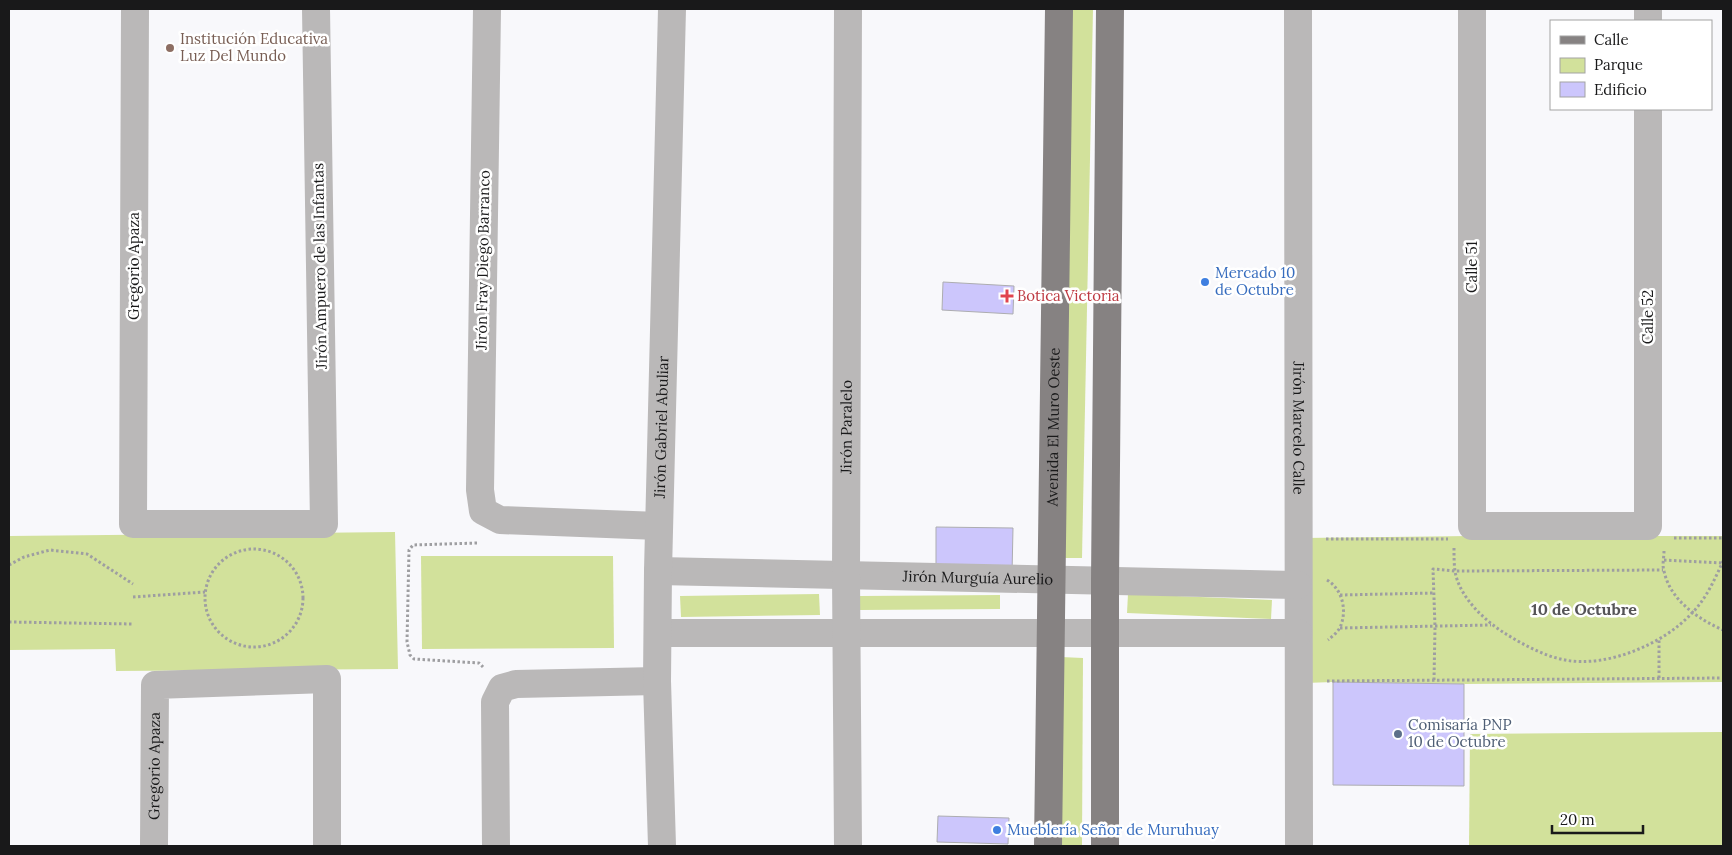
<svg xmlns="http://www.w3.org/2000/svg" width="1732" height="855" font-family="Lora,serif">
  <rect width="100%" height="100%" fill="#f8f8fb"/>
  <g fill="#d2e19b">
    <path d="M1072,9H1093L1082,558H1061Z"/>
    <path d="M395,532L398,669L116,671L115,649L9,650V536Z"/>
    <path d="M1470,536H1723V682L1464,684L1333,682L1305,683L1303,538Z"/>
    <path d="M421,556H613L614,648L422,649Z"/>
    <path d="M819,594L820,615L681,617L680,596Z"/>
    <path d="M1128,594L1272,600L1271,619L1127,613Z"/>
    <path d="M1000,595V609L860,610V596Z"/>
    <path d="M1061,657L1083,658L1082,846H1060Z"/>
    <path d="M1723,732V846H1469L1470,734Z"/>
  </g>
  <g fill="#ccc6fc" stroke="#adadb0">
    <path d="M943,282L1014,286L1013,314L942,310Z"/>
    <path d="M936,527L1013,528L1012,574L936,573Z"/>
    <path d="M1333,682L1464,684V786L1333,785Z"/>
    <path d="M938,816L1009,818L1008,844L937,842Z"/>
  </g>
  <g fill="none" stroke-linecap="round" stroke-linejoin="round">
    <g stroke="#9e9ea1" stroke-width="3" stroke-dasharray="2.5 2.5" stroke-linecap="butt">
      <path d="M1674,538H1723"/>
      <path d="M1326,539H1448"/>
      <path d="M477,543L413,545L409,550L407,642L410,655L414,659L479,663L483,667"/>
      <path d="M1454,548C1454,556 1454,564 1455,571C1459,597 1485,621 1506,634C1524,645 1544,656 1565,660C1607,668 1664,644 1692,613C1706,599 1715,579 1723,561"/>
      <circle cx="254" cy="598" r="49"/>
      <path d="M1664,551C1664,557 1662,565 1664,571C1670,600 1698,619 1723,630"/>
      <path d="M1664,560L1723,563"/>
      <path d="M9,565L24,557L50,550L87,554L133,584"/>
      <path d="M1327,580C1342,589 1347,609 1341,625C1339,631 1333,636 1328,640"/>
      <path d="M1340,595L1434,593"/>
      <path d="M133,597L205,592"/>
      <path d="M9,622L133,624"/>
      <path d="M1340,628L1491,625"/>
      <path d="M1659,678V640"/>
      <path d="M1434,680L1435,627L1433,569L1455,571L1663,570"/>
      <path d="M1327,681L1723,678"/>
    </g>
    <g stroke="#bab8b8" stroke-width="28">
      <path d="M135,9L133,524H324L316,9"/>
      <path d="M487,9L480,490L483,511L500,520L659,526"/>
      <path id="s1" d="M1298,9L1299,846"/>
      <path d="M1472,9V526H1648V109"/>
      <path d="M1648,9V21"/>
      <path id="s2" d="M658,571L1298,585"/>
      <path d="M658,633H1298"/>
      <path id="s3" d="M154,846L155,685L327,679V846"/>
      <path d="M496,846L495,702L502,688L516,684L657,681"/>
      <path id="s4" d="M662,846L657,681L658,571L672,9"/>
      <path id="s5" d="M848,846L846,575L848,9"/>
    </g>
    <g stroke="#868282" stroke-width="28">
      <path id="s6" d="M1048,846L1059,9"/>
      <path d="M1105,846V581L1110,9"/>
    </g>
  </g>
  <circle fill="#8d6e63" stroke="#fff" stroke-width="2" cx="170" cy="48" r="5"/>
  <g fill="#3f7fe0" stroke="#fff" stroke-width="2">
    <circle cx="1205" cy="282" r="5"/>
    <circle cx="997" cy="830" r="5"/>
  </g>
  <path fill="#e0444e" stroke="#fff" stroke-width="2" d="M1004.5 288.5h5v5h5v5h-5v5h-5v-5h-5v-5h5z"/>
  <circle fill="#5c6f8a" stroke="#fff" stroke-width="2" cx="1398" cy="734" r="5"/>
  <g text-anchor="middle" stroke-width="5" stroke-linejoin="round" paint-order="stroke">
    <g font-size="15" fill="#785e54" stroke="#fff" text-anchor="start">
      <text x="180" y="44">Institución Educativa<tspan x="180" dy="17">Luz Del Mundo</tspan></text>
    </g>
    <g font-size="15" fill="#19191a" stroke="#fff">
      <text transform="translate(483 260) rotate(-89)" y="5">Jirón Fray Diego Barranco</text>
      <text transform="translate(134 266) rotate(-90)" y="5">Gregorio Apaza</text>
      <text transform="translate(320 266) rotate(-91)" y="5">Jirón Ampuero de las Infantas</text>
      <text transform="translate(1472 267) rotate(-90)" y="5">Calle 51</text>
      <text transform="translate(1648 317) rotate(-90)" y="5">Calle 52</text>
      <text dy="5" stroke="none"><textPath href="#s6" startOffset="419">Avenida El Muro Oeste</textPath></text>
      <text dy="5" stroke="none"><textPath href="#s4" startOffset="419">Jirón Gabriel Abuliar</textPath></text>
      <text dy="5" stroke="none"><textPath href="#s5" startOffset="419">Jirón Paralelo</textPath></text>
      <text dy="5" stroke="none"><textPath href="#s1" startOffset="419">Jirón Marcelo Calle</textPath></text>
      <text dy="5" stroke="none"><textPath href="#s2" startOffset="320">Jirón Murguía Aurelio</textPath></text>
      <text dy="5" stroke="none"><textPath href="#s3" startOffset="80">Gregorio Apaza</textPath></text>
    </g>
    <g font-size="15" fill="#366cbe" stroke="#fff" text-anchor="start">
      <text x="1215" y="278">Mercado 10<tspan x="1215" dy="17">de Octubre</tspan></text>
      <text x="1007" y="835">Mueblería Señor de Muruhuay</text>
    </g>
    <g font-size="15" fill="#be3a42" stroke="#fff" text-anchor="start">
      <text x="1017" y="301">Botica Victoria</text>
    </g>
    <g font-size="15" fill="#4e5e75" stroke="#fff" text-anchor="start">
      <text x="1408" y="730">Comisaría PNP<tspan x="1408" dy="17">10 de Octubre</tspan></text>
    </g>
    <g font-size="16" font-weight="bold" fill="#555457" stroke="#fff">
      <text x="1584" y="615">10 de Octubre</text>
    </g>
  </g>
  <rect width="1732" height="855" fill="none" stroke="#19191a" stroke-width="20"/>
  <rect x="1550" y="20" width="162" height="90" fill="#ffffff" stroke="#a3a3a3"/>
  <rect x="1560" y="36" width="25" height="8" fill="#868282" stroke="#a3a3a3"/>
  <text x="1594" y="45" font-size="15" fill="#19191a">Calle</text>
  <rect x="1560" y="58" width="25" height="15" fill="#d2e19b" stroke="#a3a3a3"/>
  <text x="1594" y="70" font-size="15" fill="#19191a">Parque</text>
  <rect x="1560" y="82" width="25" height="15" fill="#ccc6fc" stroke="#a3a3a3"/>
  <text x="1594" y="95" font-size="15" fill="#19191a">Edificio</text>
  <path d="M1552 825v8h91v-8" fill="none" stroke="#19191a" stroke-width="2.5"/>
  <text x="1560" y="825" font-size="15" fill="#19191a" stroke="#ffffff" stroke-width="4" paint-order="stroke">20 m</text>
</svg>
